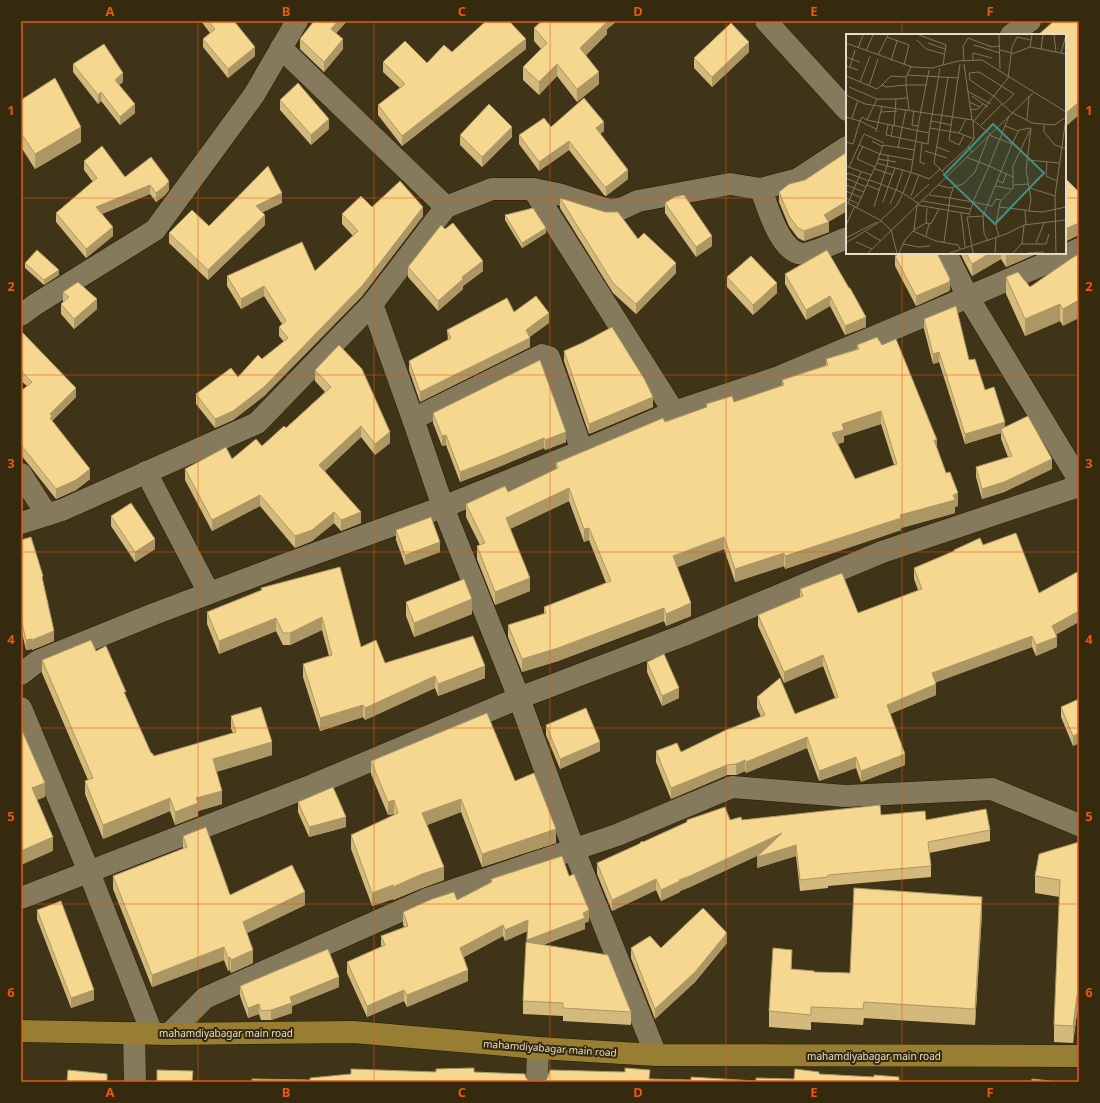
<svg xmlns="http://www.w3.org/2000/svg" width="1100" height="1103" font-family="'Noto Sans',sans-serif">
  <rect width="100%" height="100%" fill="#3f3418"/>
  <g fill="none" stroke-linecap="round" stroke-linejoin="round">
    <g stroke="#261b01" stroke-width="23">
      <g id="minor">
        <path d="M766,21L847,110"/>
        <path d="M1011,35L1030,21"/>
        <path d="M281,48L446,207"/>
        <path d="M533,189L674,412"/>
        <path d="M761,189C768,208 780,253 803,254C808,255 840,241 847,238"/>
        <path d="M946,253L968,297L1079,480"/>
        <path d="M372,304L413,419L443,507L519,698L684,635L882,552L1079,486"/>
        <path d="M21,315L36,304L155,230L254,95L297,21"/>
        <path d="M413,419L542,355L549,357L582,451"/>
        <path d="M146,472L209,593"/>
        <path d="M21,474L47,515"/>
        <path d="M21,523L62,510L257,423L372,304L446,207L492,189H533L558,194L609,210L621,209L638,201L730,184L761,189L798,179L847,147"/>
        <path d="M21,674L38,661L154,614L281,566L443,507L582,451L674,412L779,377L938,310L1079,249"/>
        <path d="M21,708L89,872L152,1033"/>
        <path d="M21,898L313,785L519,698L574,850L656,1055"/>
        <path d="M134,1033L135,1082"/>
        <path d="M169,1034L205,998L427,899L617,835L732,787L845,796L992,789L1079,825"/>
        <path d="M537,1082L538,1048"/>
      </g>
    </g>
    <g stroke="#261b01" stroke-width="23">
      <path id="primary" d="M21,1031L169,1034L354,1032L538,1048L656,1055L1079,1056"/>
    </g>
    <use href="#minor" stroke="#867a5c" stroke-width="22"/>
    <use href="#primary" stroke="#977e33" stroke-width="22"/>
  </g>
  <g fill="#d3b97b" fill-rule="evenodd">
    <path d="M201,21H234L255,56L228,78L203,47V39L210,33Z"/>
    <path d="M314,21H347L336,33L343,49L324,72L300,49V39Z"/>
    <path d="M542,21H617L607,29V34L586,55L599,84L577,102L557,76L539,95L523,80V67L541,49L534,41V28Z"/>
    <path d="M526,49L402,146L378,115V105L400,88L383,72V62L427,63L452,52Z"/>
    <path d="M749,52L712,87L694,68V58Z"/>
    <path d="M73,64L123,82L119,85L135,113L120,125L101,101L98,104L73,72Z"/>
    <path d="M21,100L81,142L35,169L21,147Z"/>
    <path d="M280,100L329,129L311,145L280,110Z"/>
    <path d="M551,127L604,131L600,134L628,179L606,196L604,195L569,150L539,171L519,144V135Z"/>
    <path d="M460,135L512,137L482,167L460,145Z"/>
    <path d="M847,152V211L828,222L829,232L804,241L798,238L789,226L779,202V192L805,180Z"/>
    <path d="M84,161L125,177L169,190L165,195L156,202L150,194L102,214L113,236L86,258L56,222V213L93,182L84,170Z"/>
    <path d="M560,198L605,212L638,239L676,273L636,314L613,293L560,208Z"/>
    <path d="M282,203L263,212L265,225L208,280L169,243V233L209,226Z"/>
    <path d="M665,203L712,246L696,257L665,213Z"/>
    <path d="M372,207L423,216L362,296L264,396L233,420L215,428L196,404V394L238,377L284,342L279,336V327L282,324L264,296L241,309L227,286V276L315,271L353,236L342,224V214Z"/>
    <path d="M505,215L546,233L522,248L505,220Z"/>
    <path d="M827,250L866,327L845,335L830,306L806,320L785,284V274Z"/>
    <path d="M960,253H1038L1006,267L1001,259L972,276Z"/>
    <path d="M895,256L950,289L949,291L916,306L895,266Z"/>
    <path d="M1072,258L1063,326L1060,321L1025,336L1006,294V277L1030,287Z"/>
    <path d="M25,263L59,275L44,285L25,268Z"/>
    <path d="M408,267L483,271L463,286V289L438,311L408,277Z"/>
    <path d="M727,277L777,293L753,315L727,287Z"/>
    <path d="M63,292L97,309L74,329L61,314V304L63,302Z"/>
    <path d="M924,319L985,390L1005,427L1052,469L1004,492L982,499L976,477V467L1008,457L1001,439V433L965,444L939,362L933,364L924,329Z"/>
    <path d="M549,323L529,337L530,347L420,402L409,370V361L448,340L447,330Z"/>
    <path d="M21,331L76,397L52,421L90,479L76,490L56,499L21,455V391L27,386L21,381Z"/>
    <path d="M582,343L653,407L589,434L564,361V351Z"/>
    <path d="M857,345L937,447L946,473L958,506L955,507V513L901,528V530L785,569L784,566L735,582L724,549L677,567L691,616L666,626L664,621L558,661L522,672L508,637V625L544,614V607L606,583L589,540L584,542L569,501L510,529L530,591L495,605L477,559V546L480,545L466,517V504L508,492L556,470V463L665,422L706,408V404L734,402L782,386V380L826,365V359L857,349ZM881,424L894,465L855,479L838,444L844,442V436Z"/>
    <path d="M315,370L390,443L375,455L361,437L325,471L361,523L341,531L334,523L312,541L295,548L260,506L212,531L185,480V469L232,459L262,446L286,428L325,392L315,381Z"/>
    <path d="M433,413L566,442L545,450L544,448L496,468L460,482L446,445L442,446L433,423Z"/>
    <path d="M111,516L155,549L135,562L111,526Z"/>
    <path d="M396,530L440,552L405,565L396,540Z"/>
    <path d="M21,540L54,641L32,650V649L26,650L21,629Z"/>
    <path d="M983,545L1056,635L1057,647L1036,656L1032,647L935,682L936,695L890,714L905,765L861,782L856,768L819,781L807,748L746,773L745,771L736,775H727L671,799L656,762V751L681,752L761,717L757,708V697L795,714L835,698L823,666L784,683L758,626V615L800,597V589L858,613L918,590L914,579V568L954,552V550Z"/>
    <path d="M340,567L361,647L385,663L485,678L438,696L435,688L365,720L363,717L320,731L303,677V664L329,656L322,630L290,645H283L276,631L219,654L207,624V612L261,590V588Z"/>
    <path d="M406,602L472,614L414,637L406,616Z"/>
    <path d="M96,651L126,697L151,753L154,756L233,733L231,729V716L272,755L216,772L222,804L198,811V816L175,825L170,811L103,839L85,794V781L88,780L42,673V660Z"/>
    <path d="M647,662L679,698L662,706L647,672Z"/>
    <path d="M1079,699V743L1073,746L1061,717V707Z"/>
    <path d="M546,725L600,751L560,769L546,735Z"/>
    <path d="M371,761L515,781L556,843L482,867L461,812L427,825L444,880L422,888L393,900V899L372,906L351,849V835L394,815V814L388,815L371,774Z"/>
    <path d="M298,802L346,827L309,837L298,812Z"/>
    <path d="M881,815L926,820L990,830V841L929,853L931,866V877L828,886V888L800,891L796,856L757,868L759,855L690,887L680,891V892L661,901L656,890L612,911L597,874V863L687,822V820H742Z"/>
    <path d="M183,836L230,895L305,905L247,933L253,963L231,973L230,970L228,971L224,960L152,987L113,889V876L183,849Z"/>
    <path d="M1079,842V1013H1077L1073,1043L1054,1042V1025L1060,897L1035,893V876Z"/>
    <path d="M569,876L589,921L585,923V929L543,945L631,1012V1025L563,1021V1016L523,1014V1001L527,931L505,941L503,936L464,957L468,981L407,1007L404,1001L367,1017L347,973V962L381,947V936L404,927L403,924V912L457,900L491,882V879Z"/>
    <path d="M37,910L94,1000L71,1008L37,919Z"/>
    <path d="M982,913L975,1025L864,1018L863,1025L811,1022V1030L769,1027V1011L792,969L814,972L850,973Z"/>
    <path d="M727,943L695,982L655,1019L631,958V948H661Z"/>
    <path d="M240,986L339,987L292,1006V1013L271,1020H261L259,1014L248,1018L240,996Z"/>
  </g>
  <g fill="#ac9664">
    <path d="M338,21H347L331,39V29Z"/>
    <path d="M605,21H617L607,29V34L580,61V48Z"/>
    <path d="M343,39V49L324,72V62Z"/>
    <path d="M526,39V49L402,146V136Z"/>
    <path d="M749,42V52L712,87V77Z"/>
    <path d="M255,47V56L228,78V69Z"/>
    <path d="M557,64V76L539,95V82Z"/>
    <path d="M599,72V84L577,102V89Z"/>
    <path d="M123,73V82L115,88V80Z"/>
    <path d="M101,92V101L98,104V95Z"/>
    <path d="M1079,102V115L1065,127V114Z"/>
    <path d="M135,104V113L120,125V117Z"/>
    <path d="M329,119V129L311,145V135Z"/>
    <path d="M604,122V131L596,137V128Z"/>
    <path d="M81,127V142L35,169V154Z"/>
    <path d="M512,127V137L482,167V157Z"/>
    <path d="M569,141V150L539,171V162Z"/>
    <path d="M628,170V179L606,196V187Z"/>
    <path d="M169,181V190L165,195L156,202V193Z"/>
    <path d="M150,185V194L96,216V207Z"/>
    <path d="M282,193V203L256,215V206Z"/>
    <path d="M847,201V211L826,223L829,222V232L804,241V231L824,215Z"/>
    <path d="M423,207V216L362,296L264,396L233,420L215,428V419Z"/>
    <path d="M265,215V225L208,280V270Z"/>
    <path d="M1079,223V235L1065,242V229Z"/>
    <path d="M113,227V236L86,258V249Z"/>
    <path d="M546,228V233L522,248V243Z"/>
    <path d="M712,236V246L696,257V247Z"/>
    <path d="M990,253H1001V259L972,276V264Z"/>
    <path d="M1009,253H1038L1006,267V254Z"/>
    <path d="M483,261V271L463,286V289L438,311V301L462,277Z"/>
    <path d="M676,263V273L636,314V304Z"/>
    <path d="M59,270V275L44,285V280Z"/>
    <path d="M950,279V289L949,291L916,306V296Z"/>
    <path d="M777,283V293L753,315V305Z"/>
    <path d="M264,286V296L241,309V299Z"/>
    <path d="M830,296V306L806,320V310Z"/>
    <path d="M97,299V309L74,329V319Z"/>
    <path d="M1079,300V318L1063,326V309Z"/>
    <path d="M1060,304V321L1025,336V319Z"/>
    <path d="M549,313V323L527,339L530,338V347L420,402V392L526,330Z"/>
    <path d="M866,317V327L845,335V326Z"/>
    <path d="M939,352V362L933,364V354Z"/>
    <path d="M76,388V397L52,421L50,428V414Z"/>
    <path d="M653,397V407L589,434V424Z"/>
    <path d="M881,411V424L844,436V442L832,446V433L842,424Z"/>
    <path d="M1005,422V432L1001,429V433L965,444V434Z"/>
    <path d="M361,426V437L319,476V465Z"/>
    <path d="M390,432V443L375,455V444Z"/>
    <path d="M566,432V442L545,450V440Z"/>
    <path d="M446,435V445L442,446V436Z"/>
    <path d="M544,438V448L496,468L460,482V472Z"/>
    <path d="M934,440H937V452Z"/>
    <path d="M1052,459V469L1004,492L982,499V489Z"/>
    <path d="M90,469V479L76,490L56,499V489Z"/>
    <path d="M569,488V501L506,531V518Z"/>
    <path d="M958,493V506L955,507V513L901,528V530L785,569V556L900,515Z"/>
    <path d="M260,495V506L212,531V520Z"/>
    <path d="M334,512V523L312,541L295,548V536Z"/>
    <path d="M361,512V523L341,531V520Z"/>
    <path d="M589,528V540L584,542V529Z"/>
    <path d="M724,537V549L673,569V556Z"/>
    <path d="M155,539V549L135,562V552Z"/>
    <path d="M440,542V552L405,565V555Z"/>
    <path d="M784,553V566L735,582V569Z"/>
    <path d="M530,578V591L495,605V592Z"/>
    <path d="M472,599V614L414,637V623Z"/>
    <path d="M691,603V616L666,626V614Z"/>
    <path d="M664,608V621L558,661L522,672V659Z"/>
    <path d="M1079,611V622L1052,637V626Z"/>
    <path d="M322,617V630L290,645V633Z"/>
    <path d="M276,618V631L219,654V641Z"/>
    <path d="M54,631V641L32,650V640Z"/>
    <path d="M1032,636V647L932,684V673Z"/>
    <path d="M1057,637V647L1036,656V645Z"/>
    <path d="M32,639V649L26,650V640Z"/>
    <path d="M823,655V666L784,683V672Z"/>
    <path d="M485,666V678L438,696V684Z"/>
    <path d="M435,676V688L365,720V708Z"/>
    <path d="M936,684V695L887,715V705Z"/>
    <path d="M679,688V698L662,706V696Z"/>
    <path d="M363,705V717L320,731V718Z"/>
    <path d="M1079,733V743L1073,746V736Z"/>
    <path d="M807,737V748L746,773V762Z"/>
    <path d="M272,742V755L213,773V759Z"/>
    <path d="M600,742V751L560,769V759Z"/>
    <path d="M905,754V765L861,782V771Z"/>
    <path d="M856,757V768L819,781V771Z"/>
    <path d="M745,760V771L736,775V764Z"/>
    <path d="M727,765V775L671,799V788Z"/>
    <path d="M45,783V797L32,802V788Z"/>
    <path d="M222,791V804L198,811V816L175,825V812L196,798Z"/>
    <path d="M170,798V811L103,839V825Z"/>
    <path d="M461,799V812L422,827V813Z"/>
    <path d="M394,800V814L388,815V802Z"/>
    <path d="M346,817V827L309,837V827Z"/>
    <path d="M556,829V843L482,867V854Z"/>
    <path d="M782,833V844L690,887L680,891V892L661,901V890L679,880Z"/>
    <path d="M53,837V851L21,865V851Z"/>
    <path d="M796,845V856L757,868V857Z"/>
    <path d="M444,867V880L422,888L393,900V887L422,874Z"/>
    <path d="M656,879V890L612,911V900Z"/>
    <path d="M393,885V899L372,906V893Z"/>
    <path d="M305,892V905L243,935V922Z"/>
    <path d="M982,897V913L975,1025V1009Z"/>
    <path d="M589,910V921L585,923V929L527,951V940Z"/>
    <path d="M528,920V931L505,941V930Z"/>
    <path d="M503,925V936L460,959V948Z"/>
    <path d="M727,933V943L695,982L655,1019V1009Z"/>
    <path d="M224,947V960L152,987V975Z"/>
    <path d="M253,950V963L231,973V960Z"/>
    <path d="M792,950V966L791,985V969Z"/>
    <path d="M230,957V970L228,971V958Z"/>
    <path d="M468,970V981L407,1007V995Z"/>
    <path d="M339,977V987L292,1006V1013L271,1020V1010L290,997Z"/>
    <path d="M94,990V1000L71,1008V998Z"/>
    <path d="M404,990V1001L367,1017V1006Z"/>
    <path d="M1077,995V1013L1073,1043V1026Z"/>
    <path d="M259,1004V1014L248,1018V1008Z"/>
  </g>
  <g fill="#f5d78f" stroke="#ac9664" fill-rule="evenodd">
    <path d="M208,21H234L255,47L228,69L203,39L215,29Z"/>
    <path d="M314,21H338L331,29L343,39L324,62L300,39Z"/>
    <path d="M486,21H509L526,39L402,136L378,105L405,84L383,62L405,41L427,63L444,45L452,52Z"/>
    <path d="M542,21H607V22L580,48L599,72L577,89L557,64L539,82L523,67L547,43L534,28Z"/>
    <path d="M1054,21H1079V102L1065,114V35H1038Z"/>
    <path d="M731,23L749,42L712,77L694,58Z"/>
    <path d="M104,44L123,73L115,80L135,104L120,117L101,92L98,95L73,64Z"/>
    <path d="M55,78L81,127L35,154L21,133V100Z"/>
    <path d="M298,83L329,119L311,135L280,100Z"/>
    <path d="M584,98L604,122L596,128L628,170L606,187L604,186L569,141L539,162L519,135L544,118L551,127Z"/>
    <path d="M489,104L512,127L482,157L460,135Z"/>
    <path d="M102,146L125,177L151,157L169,181L165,186L156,193L150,185L96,207L113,227L86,249L56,213L97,178L84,161Z"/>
    <path d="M847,152V186L845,187L847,190V201L824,215L829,222L804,231L798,228L789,216L779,192L789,184L805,180Z"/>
    <path d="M268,166L282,193L256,206L265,215L208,270L169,233L192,210L209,226Z"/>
    <path d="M1065,178L1079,192V223L1065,229Z"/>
    <path d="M400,181L423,207L362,286L264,387L233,411L215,419L196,394L231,368L238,377L258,355L262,359L288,338L279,327L286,321L264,286L241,299L227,276L302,242L315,271L358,231L342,214L361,196L372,207Z"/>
    <path d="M684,195L712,236L696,247L665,203L674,197Z"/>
    <path d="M560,198L605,212H618L638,239L644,233L676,263L636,304L613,283Z"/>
    <path d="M533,208L546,228L522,243L505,215Z"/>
    <path d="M453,223L483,261L462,277L463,279L438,301L408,267L441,225L445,229Z"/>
    <path d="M37,250L59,270L44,280L25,263Z"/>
    <path d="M827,250L849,288H850L866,317L845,326L830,296L806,310L785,274Z"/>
    <path d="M901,253H937L950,279L949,282L916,296L895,256Z"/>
    <path d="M966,253H990L972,264Z"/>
    <path d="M1079,254V300L1063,309L1060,304L1025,319L1006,277L1018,272L1030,287L1072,258Z"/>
    <path d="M751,256L777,283L753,305L727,277Z"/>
    <path d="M78,282L97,299L74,319L61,304L69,297L63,292Z"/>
    <path d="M536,296L549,313L526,330L530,338L420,392L409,361L451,338L447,330L507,298L514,312Z"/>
    <path d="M956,306L969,360L975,359L985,390L994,387L1005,422L965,434L939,352L933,354L924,319Z"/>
    <path d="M612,327L645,380L653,397L589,424L564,351L582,343Z"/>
    <path d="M21,331L76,388L50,414L52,416L50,418L90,469L76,480L56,489L21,445V391L32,382L21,371Z"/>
    <path d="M877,337L882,345L896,339L937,440H934L946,473L950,472L958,493L953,495L955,500L900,515L901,518L785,556L784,553L735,569L724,537L673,556L691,603L666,614L664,608L558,648L522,659L508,625L546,613L544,607L611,581L589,528L584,529L569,488L506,518L530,578L495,592L477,546L485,543L466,504L505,486L508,492L558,468L556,463L663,418L665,422L707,407L706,404L732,396L734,402L784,385L782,380L828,365L826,359L859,349L857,345ZM881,411L897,464L855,479L832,433L844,430L842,424Z"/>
    <path d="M339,345L362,369L390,432L375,444L361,426L319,465L361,512L341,520L334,512L312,530L295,536L260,495L212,520L185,469L226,447L232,459L256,439L262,446L284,426L286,428L331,387L315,370Z"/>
    <path d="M540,360L566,432L545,440L544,438L496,458L460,472L446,435L442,436L433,413Z"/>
    <path d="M1028,416L1052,459L1004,482L982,489L976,467L1012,456L1001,429Z"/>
    <path d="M131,503L155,539L135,552L111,516Z"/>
    <path d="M431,517L440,542L405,555L396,530Z"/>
    <path d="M1016,533L1039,593L1079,571V611L1052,626L1057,637L1036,645L1032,636L932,673L936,684L887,705L905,754L861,771L856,757L819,771L807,737L746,762L745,760L736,764L727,765L671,788L656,751L677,743L681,752L726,730L765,715L757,697L780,678L795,714L838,697L823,655L784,672L758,615L803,596L800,589L842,573L858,613L922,589L914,568L954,551V550L980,538L983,545Z"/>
    <path d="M31,537L43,576L42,577L54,631L32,640V639L26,640L21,619V540Z"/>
    <path d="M340,567L361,647L376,640L385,663L473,636L485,666L438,684L435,676L365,708L363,705L320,718L303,664L332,655L322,617L290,633H283L276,618L219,641L207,612L262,590L261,588Z"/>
    <path d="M464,579L472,599L414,623L406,602Z"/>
    <path d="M91,640L96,651L106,646L126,692H124L151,753H152L154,756L236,732L231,716L261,707L272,742L213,759L222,791L196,798L198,803L175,812L170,798L103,825L85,781L93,778L42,660Z"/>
    <path d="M664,654L679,688L662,696L647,662Z"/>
    <path d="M1079,699V733L1073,736L1061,707Z"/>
    <path d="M586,708L600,742L560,759L546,725Z"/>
    <path d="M487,713L515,781L534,773L556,829L482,854L461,799L422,813L444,867L422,874L393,887V885L372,893L351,835L398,813L394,800L388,802L371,761Z"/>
    <path d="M21,728L45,783L32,788L53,837L21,851Z"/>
    <path d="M333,787L346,817L309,827L298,802Z"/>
    <path d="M880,805L881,815L925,811L926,820L986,809L990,830L928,842L931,866L828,875V877L800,880L796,845L757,857L782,833L690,876L679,880L680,881L661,890L656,879L612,900L597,863L639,844L642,841L643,842L687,822V820L725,807L730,820L741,817L742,820Z"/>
    <path d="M206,827L230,895L292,865L305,892L243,922L253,950L231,960L230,957L228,958L224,947L152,975L113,876L187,847L183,836Z"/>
    <path d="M1079,842V995H1077L1073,1026L1054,1025L1060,880L1035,876L1039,854Z"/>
    <path d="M562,856L569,876L574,874L589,910L583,913L585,918L527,940L528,920L505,930L503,925L460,948L468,970L407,995L404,990L367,1006L347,962L385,945L381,936L408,926L403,912L432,899L454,892L457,900L492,882L491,879Z"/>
    <path d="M854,888L982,897L975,1009L864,1002L863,1009L811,1007V1015L769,1011L773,948L792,950L791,969L814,971V972L850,973Z"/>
    <path d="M61,901L94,990L71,998L37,910Z"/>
    <path d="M703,908L727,933L695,972L655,1009L631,948L650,936L661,948Z"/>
    <path d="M526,942L608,955L631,1012L563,1008V1003L523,1001Z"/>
    <path d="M328,949L339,977L290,997L292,1003L271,1010L261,1011L259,1004L248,1008L240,986Z"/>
    <path d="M474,1068V1072L525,1074L526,1078L530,1082H248H252V1079L310,1080V1078L351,1074V1069L436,1072V1069Z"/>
    <path d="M625,1068L650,1070L649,1079L691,1080V1077L756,1081V1078L794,1079L795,1069L819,1072V1074L874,1077V1075L899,1077V1082H544L547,1079L550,1070L625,1072Z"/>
    <path d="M68,1070L107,1074V1082H67Z"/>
    <path d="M157,1070L193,1071L192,1082H157Z"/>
    <path d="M1032,1079L1059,1082H1031Z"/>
  </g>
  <path fill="none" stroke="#e8590c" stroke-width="1" stroke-opacity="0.55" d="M198,21V1082M374,21V1082M550,21V1082M726,21V1082M902,21V35M21,198H847M1065,198H1079M902,253V1082M21,375H1079M21,552H1079M21,728H1079M21,904H1079"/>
  <g text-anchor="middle" stroke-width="4" stroke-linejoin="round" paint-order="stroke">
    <g font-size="10" fill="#e2dccc" stroke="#352a0e">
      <text x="226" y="1037">mahamdiyabagar main road</text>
      <text transform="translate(550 1048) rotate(4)" y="4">mahamdiyabagar main road</text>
      <text x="874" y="1060">mahamdiyabagar main road</text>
    </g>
  </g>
  <g transform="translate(846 34)">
    <rect width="220" height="220" fill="#3f3418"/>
    <path fill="none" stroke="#807760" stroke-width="1" d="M73,1L100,11L97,31M153,1L154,35M186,1L184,13L215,19M208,1L210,18M220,1L215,19L220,20M41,3L63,11L58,31M71,6L80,15L98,20M0,9L66,33L86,34L112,27L136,26L220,78M82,9L99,15M128,11L154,19M12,14L17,1M195,15L197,1M154,16L166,19M20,17L27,1M166,20L184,13M32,21L42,1M0,23L14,28M127,26V19L146,24M45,27L51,7M118,27L117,12L122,4L146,13L154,12M114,30L103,106L113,111L118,101M118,30L126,86M0,32L12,36M4,33L9,16M61,41L113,44M0,42L31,55L36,51L40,53L60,51V43L65,33M14,48L24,22M36,51L45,42L60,43M23,52L32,25M3,53L31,65M121,57L145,70M0,61L19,70L127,86L144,100M126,62L142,73M50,65H31L21,86L83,99L94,34M123,68L134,73M158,70L168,60L133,38L123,39L124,46L149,63L165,78L186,89L208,91L219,84M63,76L60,51H81M68,76L66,91L72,92L83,36M124,76L132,75L137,70M35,78L51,77M0,83L14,87L16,83L21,86M6,84L12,66M129,86L162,44L166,13L171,3L185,6M181,86L183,62M85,87L106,91M42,91L40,101L45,102L47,91M135,91L157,69M198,91V98L209,111L220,115M48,92L50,65L61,64M72,92L65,138L57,159L73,170M159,92L172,97M84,94L113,99L128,105M30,98L36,72M113,99L120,85M143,101L166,110L173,96L185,94M45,102L82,110L83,99M26,107L37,113M0,108L7,110L14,87L30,95M76,108L74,128L79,130M38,109L18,100L13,111L34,120L37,111L69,116M17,112L11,125L29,133M91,113L104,118M52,114L60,75M79,117L101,124M126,118L122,113L128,105L127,86M120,123L143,132L163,82M32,125L50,128M182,126L213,129M201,128L200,142L211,147M31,129L34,120L67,126M0,132L25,141M3,133L13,111M29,135L47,141M94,135L88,129L102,43M57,136L73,141M96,137L122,113M0,142L2,139L23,147M0,144L20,153M151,146L157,149L160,140M0,151L18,158M21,151L33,156M92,151L104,154L117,150L129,138L143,101M168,151L183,150M149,152L165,155M184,154L209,162M0,157L16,164M83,161L104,164L107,154M65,162L73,141L83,145L94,135L101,143M0,164L13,170M67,165L83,150M76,167L125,175M0,168L34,186L45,196L51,219M37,168L42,153L50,156L44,170M2,169L15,138M11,173L23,146M28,173L35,150L42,153L49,134M153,173L179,176M183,177L196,178L220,173M115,179L119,213M123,181L127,168L146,172L150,165L155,166M35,186L51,171L57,159L50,156L57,136L41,132L31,129L23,146L35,150L41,132L42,127V122M80,189L81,174M0,191L9,172M180,191L179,176L183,177L185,165L180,136L185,94M68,196L80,189L85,190L93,175M67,197L90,207L112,211L114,215M20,198L35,207M80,202L83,190M153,203L150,192L154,168L167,154V132L184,96M0,204L31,188M142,207L138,199L137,182L166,110M10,208L26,215M98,208L104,164L127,168L143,132L167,143M0,209L35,187M190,209L198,189M57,210L73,213L84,212M176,210L178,191M22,219L187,59M53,219L59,206L68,196L71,171L123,180M104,219L160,200L178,191L220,186M127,219L121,183L137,182M149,219L150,204M167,219L175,210H200L203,200M181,219L198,218M210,219L209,162L220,84"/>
    <path fill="#449086" fill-opacity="0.15" stroke="#449086" stroke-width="2" d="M147,90L198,139L149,190L98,141Z"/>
    <rect width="220" height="220" fill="none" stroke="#e2dccc" stroke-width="2"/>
  </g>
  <rect width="1100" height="1103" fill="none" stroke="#352a0e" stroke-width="44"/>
  <rect x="22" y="22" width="1056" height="1059" fill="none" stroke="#e8590c" stroke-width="1.5"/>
  <g font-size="13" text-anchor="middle" font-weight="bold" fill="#e8590c">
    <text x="110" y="16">A</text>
    <text x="286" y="16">B</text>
    <text x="462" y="16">C</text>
    <text x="638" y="16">D</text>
    <text x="814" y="16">E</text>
    <text x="990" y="16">F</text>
    <text x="11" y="115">1</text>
    <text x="1089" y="115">1</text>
    <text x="11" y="291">2</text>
    <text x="1089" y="291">2</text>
    <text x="11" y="468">3</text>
    <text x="1089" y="468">3</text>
    <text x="11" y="644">4</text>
    <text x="1089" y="644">4</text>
    <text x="11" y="821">5</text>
    <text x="1089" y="821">5</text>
    <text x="11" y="997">6</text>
    <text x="1089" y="997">6</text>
    <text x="110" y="1097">A</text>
    <text x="286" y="1097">B</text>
    <text x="462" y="1097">C</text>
    <text x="638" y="1097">D</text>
    <text x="814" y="1097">E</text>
    <text x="990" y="1097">F</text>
  </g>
</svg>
